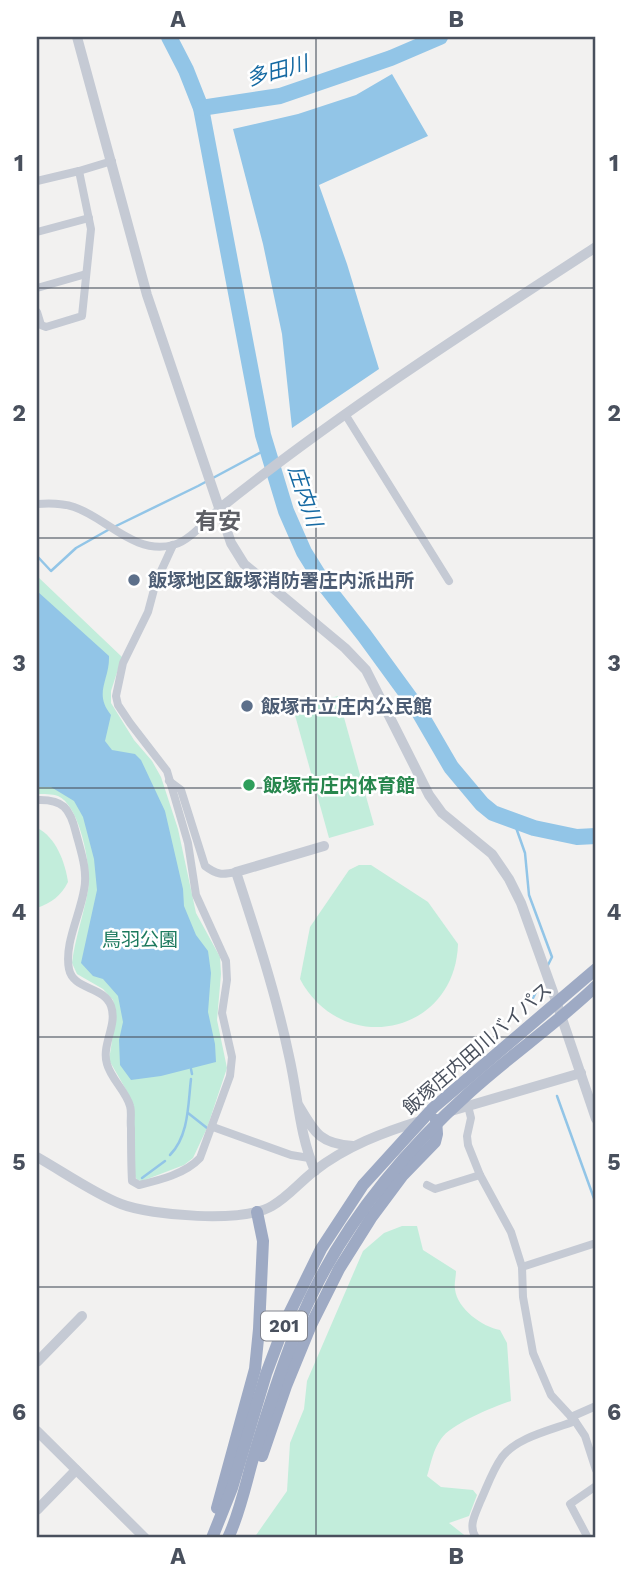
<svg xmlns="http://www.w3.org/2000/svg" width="633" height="1575" font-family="'Work Sans','Noto Sans JP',sans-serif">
  <rect width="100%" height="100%" fill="#f2f1f0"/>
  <g fill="#c2eddb">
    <path d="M37,576L122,657L111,691V703L134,740L152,761L161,777L178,829L196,913L220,957L221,974L217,1020L227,1068L207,1128L193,1158L184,1165L142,1181L137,1180L135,1176L128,1093L109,1060L116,1015L113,1000L103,989L77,974L72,963C75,938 84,914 88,890C92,869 80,805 58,796C52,794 43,794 37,794Z"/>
    <path d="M338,696L374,825L329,838L293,708Z"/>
    <path d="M37,828C56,837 65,862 68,882C61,896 51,903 37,908Z"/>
    <path d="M371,865L428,902L458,944C455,1035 342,1058 300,979L310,927L349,870L359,865Z"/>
    <path d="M402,1226H417L423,1250L456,1271C456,1277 454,1284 455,1289C457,1309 483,1327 500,1330L507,1343L511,1401C493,1407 451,1424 441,1439C433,1450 431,1463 427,1476L441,1487L473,1490L477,1495L469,1516L449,1523L468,1538H254L287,1491L290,1443L304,1409L307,1381L363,1251L384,1233Z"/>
  </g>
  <g fill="#92c5e7">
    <path d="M392,74L428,136L319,185L347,264L379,369L292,428L282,334L263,244L233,129L298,114L356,95Z"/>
    <path d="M37,591L109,656C110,680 93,693 111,715L105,741L112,750L135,754L141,760L165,811L183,889L184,906L196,935L208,951L211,973L208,1012L215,1044L216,1062L161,1076L131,1080L120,1065L119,1040L123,1022L118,996L103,979L93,976L81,963L97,890L94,859L83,817L74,801L51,787H37Z"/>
  </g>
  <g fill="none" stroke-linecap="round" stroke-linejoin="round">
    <g stroke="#92c5e7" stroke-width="2.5">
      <path d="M114,527L198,486L267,449"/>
      <path d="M37,556L51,571L76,548L108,530"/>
      <path d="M513,819L525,853L529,895L552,957L548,965"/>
      <path d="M533,998L540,984"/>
      <path d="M191,1069L192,1074"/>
      <path d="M557,1096L596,1204"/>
      <path d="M188,1113L207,1128"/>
      <path d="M170,1155C189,1136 188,1104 191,1079"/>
      <path d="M142,1178L165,1161"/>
    </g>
    <g stroke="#92c5e7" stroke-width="16">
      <path d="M169,37L186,70L201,108L263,435L286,511L304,552L324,584L364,635L415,705L451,767L482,804L493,813L534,828L577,837L596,836"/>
      <path d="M201,108L280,96L391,58L440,37"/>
    </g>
    <g stroke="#c5cad4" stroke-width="8">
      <path d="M79,171L112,161"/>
      <path d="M37,181L79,171L91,229L82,316L46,327L41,325L37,312"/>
      <path d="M37,232L89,218"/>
      <path d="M37,288L86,274"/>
      <path d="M345,414L449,581"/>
      <path d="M37,504C49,503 62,503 74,507C107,518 134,555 173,545C190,541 206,520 219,509"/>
      <path d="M169,781L181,790L205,866C217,875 222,875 236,872"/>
      <path d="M37,800C63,799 70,808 76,833C81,852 88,871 84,890C80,915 64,944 69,969C73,990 104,986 111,1006C118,1025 101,1045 107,1064C111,1079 126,1091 130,1106C132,1112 130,1121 131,1128C131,1145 131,1163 132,1181L139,1185C160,1180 185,1174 200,1158L230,1076L232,1057L222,1013L227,980L226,961L196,895L188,843L167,771L130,723L118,705L116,696L123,663L148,612L156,582L173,545"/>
      <path d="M468,1106L471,1118L467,1136L468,1145L480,1175L511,1232L522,1267L523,1297L533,1353L551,1395L575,1421L585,1436L596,1470"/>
      <path d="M213,1127L291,1155L309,1158"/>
      <path d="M427,1185L435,1189L480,1175"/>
      <path d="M522,1267L596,1243"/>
      <path d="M571,1417L596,1406"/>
      <path d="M476,1538C468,1526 475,1515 480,1502C487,1487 492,1471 502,1457C517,1437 552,1430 575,1421"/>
      <path d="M588,1538L570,1504L596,1486"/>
    </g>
    <g stroke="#c5cad4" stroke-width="10">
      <path d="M77,37L147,295L231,543L244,564L345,648L366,670L429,795L442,813L492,854L509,879L521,903L553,992L596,1119"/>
      <path d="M219,509C339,413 468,330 596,247"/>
      <path d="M299,1106C315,1133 320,1144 353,1146"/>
      <path d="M451,1111L581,1073"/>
      <path d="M37,1157C62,1171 95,1194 121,1204C152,1216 243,1223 272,1206C288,1197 299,1183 313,1172C346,1146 384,1132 423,1120"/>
      <path d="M315,1171C299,1134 298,1095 289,1056C276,994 256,933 236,872L324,846"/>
      <path d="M37,1362L82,1316"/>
      <path d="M37,1431L145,1538"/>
      <path d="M37,1510L76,1470"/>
    </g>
    <g stroke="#9eaac4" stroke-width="12">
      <path d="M262,1456L286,1386L311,1325L339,1269L371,1218L403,1175L435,1142L437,1134L436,1120"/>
      <path d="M217,1508L255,1369L259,1329L263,1241L257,1212"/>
      <path d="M212,1538L232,1488L266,1374L287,1318L321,1249L363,1185L433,1108L596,969"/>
      <path d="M228,1538C239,1515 245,1487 252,1462C266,1415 281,1367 300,1321C337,1232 399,1156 470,1092C511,1055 556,1024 596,986"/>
    </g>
  </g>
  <path fill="none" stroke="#49505d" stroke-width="2" stroke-opacity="0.55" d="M316,37V1538M37,288H596M37,538H596M37,788H596M37,1037H596M37,1287H596"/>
  <g fill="#5c6f8a" stroke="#fff" stroke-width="2.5">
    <circle cx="134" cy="580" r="7"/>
    <circle cx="247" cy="706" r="7"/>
  </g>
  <circle fill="#2e9e5b" stroke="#fff" stroke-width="2.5" cx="249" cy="785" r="7"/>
  <g text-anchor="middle" stroke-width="5" stroke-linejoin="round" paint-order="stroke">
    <rect fill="#fff" stroke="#80848e" stroke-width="2" x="261" y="1311.5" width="46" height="29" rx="5"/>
    <g font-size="18" font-weight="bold" fill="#49505d">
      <text x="284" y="1332">201</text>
    </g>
    <g font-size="19" font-weight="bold" fill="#4e5e75" stroke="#fff" text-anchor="start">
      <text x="148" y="587">飯塚地区飯塚消防署庄内派出所</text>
      <text x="261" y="713">飯塚市立庄内公民館</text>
    </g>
    <g font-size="19" font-weight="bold" fill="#27864d" stroke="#fff" text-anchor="start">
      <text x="263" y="792">飯塚市庄内体育館</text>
    </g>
    <g font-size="19" fill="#1d7a5e" stroke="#fff">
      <text x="140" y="946">鳥羽公園</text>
    </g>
    <g font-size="19" fill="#49505d" stroke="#fff">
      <text transform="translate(477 1048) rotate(-41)" y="7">飯塚庄内田川バイパス</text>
    </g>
    <g font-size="21" font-style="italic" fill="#166aa3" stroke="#fff">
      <text transform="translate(277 71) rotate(-15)" y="7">多田川</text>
      <text transform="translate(305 496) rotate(71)" y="7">庄内川</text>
    </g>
    <g font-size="23" font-weight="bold" fill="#5d5f65" stroke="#fff">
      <text x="218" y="529">有安</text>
    </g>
  </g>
  <rect width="633" height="1575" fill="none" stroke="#ffffff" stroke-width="77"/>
  <rect x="38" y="38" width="556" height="1498" fill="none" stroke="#49505d" stroke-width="2.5"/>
  <g font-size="23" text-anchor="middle" font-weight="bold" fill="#49505d">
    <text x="178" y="27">A</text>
    <text x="456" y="27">B</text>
    <text x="19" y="171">1</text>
    <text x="614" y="171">1</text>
    <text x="19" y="421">2</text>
    <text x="614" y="421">2</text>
    <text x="19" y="671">3</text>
    <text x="614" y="671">3</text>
    <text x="19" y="920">4</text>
    <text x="614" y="920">4</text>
    <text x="19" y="1170">5</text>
    <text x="614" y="1170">5</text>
    <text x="19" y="1420">6</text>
    <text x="614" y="1420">6</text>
    <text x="178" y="1564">A</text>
    <text x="456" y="1564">B</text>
  </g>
</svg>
